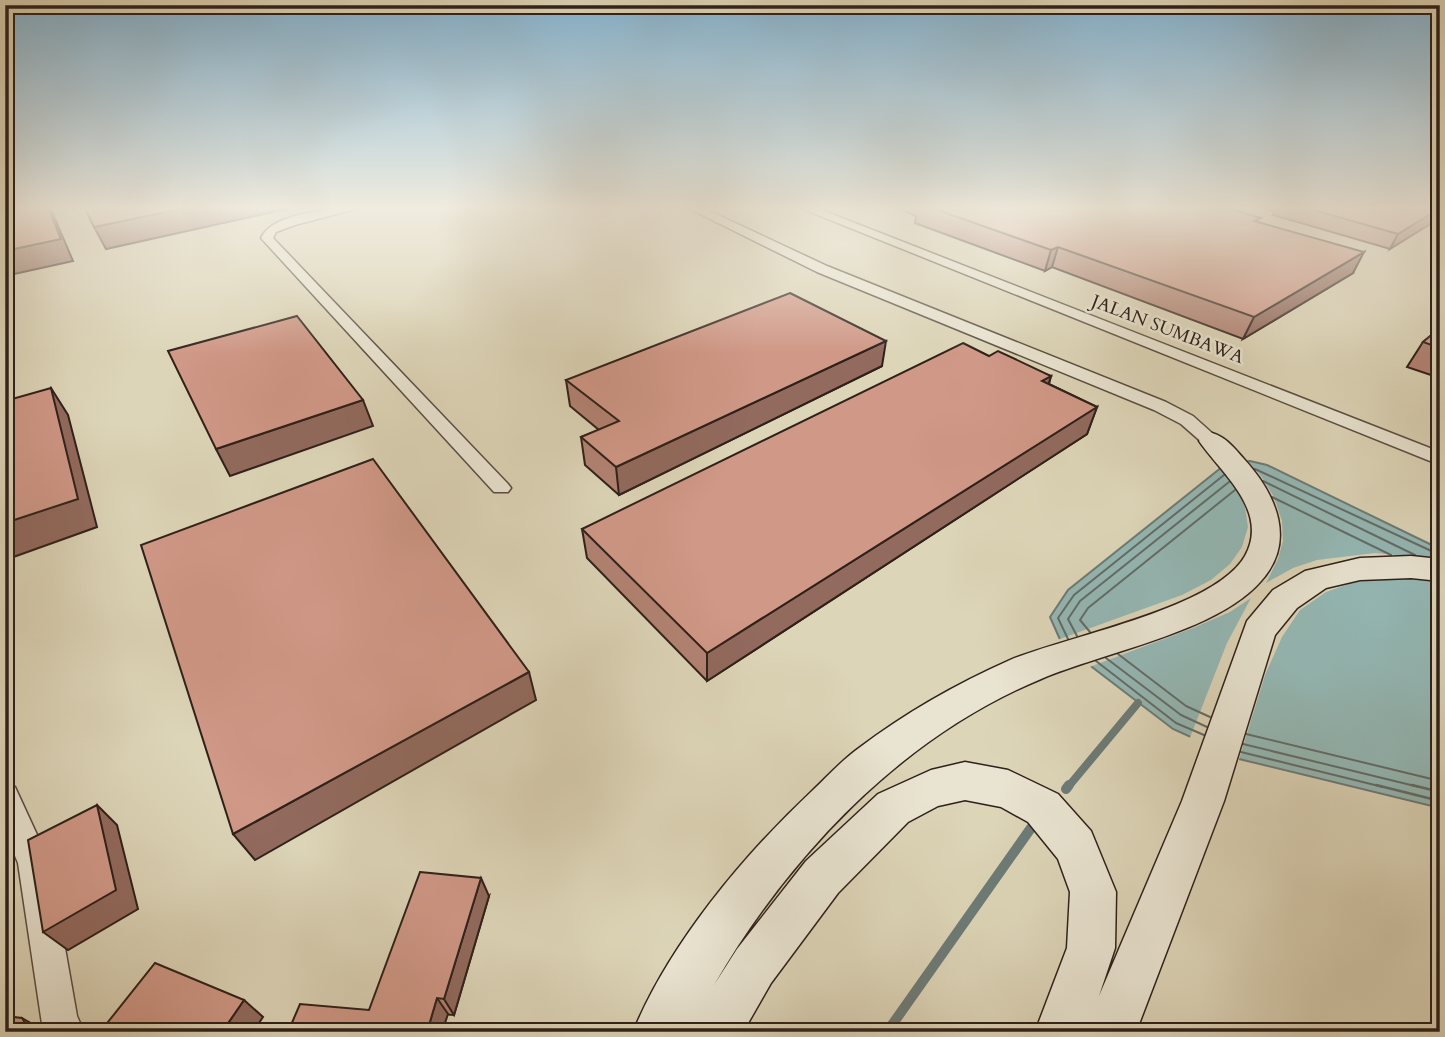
<svg xmlns="http://www.w3.org/2000/svg" width="1445" height="1037" font-family="Cardo,serif">
  <rect width="100%" height="100%" fill="#ddd5b8"/>
  <filter id="stains"><feTurbulence type="fractalNoise" baseFrequency=".00286" numOctaves="4"/><feColorMatrix values="0 0 0 0 .2 0 0 0 0 .09 0 0 0 0 .02 0 0 0 .5 -.17"/></filter>
  <radialGradient id="worn" r=".72"><stop offset=".6" stop-color="#630" stop-opacity="0"/><stop offset="1" stop-color="#630" stop-opacity=".3"/></radialGradient>
  <path fill="#94b8b5" stroke="#6c7b77" stroke-width="2" d="M1250,461L1267,465L1440,549V808L1239,759L1173,729L1062,644L1050,617L1068,590L1227,463Z"/>
  <path fill="#ddd5b8" d="M1245,458L1261,476L1274,497L1282,521L1283,541L1278,559L1266,583L1293,568L1317,560L1375,553L1440,559V581L1393,578L1354,582L1326,592L1300,610L1282,637L1265,675L1238,763L1189,740L1227,643L1251,598L1230,612L1193,628L1087,668L1060,647L1057,640L1182,595L1211,580L1230,564L1242,547L1248,527L1244,501L1226,460Z"/>
  <g fill="none" stroke-linecap="round" stroke-linejoin="round">
    <g stroke="#626c68" stroke-width="2">
      <path d="M1255,469L1440,555"/>
      <path d="M1263,481L1415,555"/>
      <path d="M1272,497L1391,555"/>
      <path d="M1090,632L1080,620L1088,608L1235,490"/>
      <path d="M1077,636L1068,619L1080,601L1229,482"/>
      <path d="M1068,639L1058,618L1074,595L1224,475"/>
      <path d="M1118,654L1186,706L1210,717"/>
      <path d="M1106,658L1181,715L1207,727"/>
      <path d="M1096,661L1176,723L1204,735"/>
      <path d="M1246,734L1440,781"/>
      <path d="M1243,744L1419,787"/>
      <path d="M1241,752L1383,787"/>
    </g>
    <g stroke="#626c68" stroke-width="2.5">
      <path d="M1376,785L1440,801"/>
      <path d="M1412,785L1440,792"/>
    </g>
    <path stroke="#6c7b77" stroke-width="8" d="M1068,787L1138,703"/>
    <g stroke="#6c7b77" stroke-width="10">
      <path d="M1066,789L1069,785"/>
      <path d="M887,1032L1031,828"/>
    </g>
    <g stroke="#5a4d42" stroke-width="3">
      <g id="minor">
        <path d="M341,207H363L295,225L276,232L273,238L508,484L511,488L508,492H494L261,238C273,214 316,213 341,207Z"/>
        <path d="M686,207H701L827,266L1166,402L1193,416L1221,441L1219,445H1205L1181,424L1154,410L817,272Z"/>
        <path d="M798,207H814L1440,452V465Z"/>
        <path d="M5,783L15,787L50,863L77,1016L84,1032H45L42,1024L18,863L5,832Z"/>
      </g>
    </g>
    <g stroke="#2f201a" stroke-width="3">
      <path id="secondary" d="M1212,433C1226,437 1234,448 1244,459C1276,494 1297,541 1261,581C1217,632 1104,652 1041,679C901,737 789,856 714,985L737,949L806,861L878,794L931,770L965,762L1008,770L1058,794L1091,831L1116,892L1115,948L1099,996L1182,801L1247,621L1273,590L1305,571L1360,558L1411,556L1440,559V581L1411,578L1360,580L1326,588L1297,608L1275,635L1224,801L1136,1032H1035L1067,948L1070,892L1058,859L1028,822L1001,807L965,800L938,806L908,822L838,893L771,983L743,1032H688L689,1028L688,1032H633C670,943 743,856 812,791C828,776 842,760 859,748C905,713 958,683 1010,660C1067,636 1215,609 1245,556C1270,511 1221,473 1199,441L1203,435Z"/>
    </g>
    <use href="#minor" fill="#e9e4d1" fill-rule="evenodd"/>
    <use href="#secondary" fill="#e9e4d1" fill-rule="evenodd"/>
  </g>
  <g fill="#b38374" stroke="#2f201a" stroke-width="2">
    <path d="M895,207H1223L1259,222L1353,273L1243,339L1052,267L1045,271L915,223L916,216Z"/>
    <path d="M1259,207H1440L1390,249L1273,215L1275,212Z"/>
    <path d="M1440,328V378L1407,367L1423,342Z"/>
    <path d="M989,356L1051,376L1049,384L1097,407L1087,434L707,681L587,558L582,529Z"/>
    <path d="M882,366L619,495L585,465L581,437L599,430L570,406L566,380Z"/>
    <path d="M489,896L454,1015L369,1010Z"/>
  </g>
  <g fill="#926a5e" stroke="#2f201a" stroke-width="2">
    <path d="M48,207H50L73,261L5,276V251Z"/>
    <path d="M190,207H296L106,249L94,227Z"/>
    <path d="M1440,208V218L1390,249L1398,234Z"/>
    <path d="M1058,247L1052,267L1045,271L1051,250Z"/>
    <path d="M1364,252L1353,273L1243,339L1254,317Z"/>
    <path d="M886,341L882,366L619,495L616,467Z"/>
    <path d="M1051,376L1043,402L1042,381Z"/>
    <path d="M51,388L68,415L97,527L5,560V523Z"/>
    <path d="M363,400L373,426L230,476L216,449Z"/>
    <path d="M1097,407L1087,434L707,681V653Z"/>
    <path d="M529,672L536,700L255,860L233,834Z"/>
    <path d="M97,805L117,825L138,909L68,950L43,932Z"/>
    <path d="M481,878L489,896L454,1015L444,999Z"/>
    <path d="M437,998L448,1014L442,1032H427Z"/>
    <path d="M244,1000L263,1017L253,1032H222Z"/>
    <path d="M22,1018L41,1029L42,1032H19Z"/>
  </g>
  <g fill="#d09887" stroke="#2f201a" stroke-width="2">
    <path d="M5,207H48L61,239L5,251Z"/>
    <path d="M84,207H190L94,227Z"/>
    <path d="M929,207H1223L1261,218L1254,221L1364,252L1254,317L1058,247L1051,250Z"/>
    <path d="M1303,207H1440V208L1398,234Z"/>
    <path d="M790,293L886,341L616,467L581,437L619,421L566,380Z"/>
    <path d="M297,316L363,400L216,449L168,351Z"/>
    <path d="M1440,328V348L1423,342Z"/>
    <path d="M963,343L989,356L998,351L1051,376L1042,381L1097,407L707,653L582,529Z"/>
    <path d="M51,388L78,499L5,523V401Z"/>
    <path d="M373,459L529,672L233,834L141,545Z"/>
    <path d="M97,805L116,890L43,932L28,840Z"/>
    <path d="M420,872L481,878L444,999L437,998L427,1032H288L300,1004L369,1010Z"/>
    <path d="M155,963L244,1000L222,1032H100Z"/>
    <path d="M5,1016L22,1018L25,1023L19,1032H5Z"/>
  </g>
  <linearGradient id="sky" x2="0" y2="1"><stop stop-color="#86b6d4"/><stop offset="0.59" stop-color="#f0ecdf"/><stop offset="1" stop-color="#f0ecdf" stop-opacity="0"/></linearGradient>
  <rect width="1445" height="353" fill="url(#sky)"/>
  <g text-anchor="middle" stroke-width="5" stroke-linejoin="round" paint-order="stroke">
    <g font-size="18" fill="#2f201a" stroke="#e9e4d1">
      <text transform="translate(1168 329) rotate(21)" y="6">JALAN SUMBAWA</text>
    </g>
  </g>
  <rect width="1445" height="1037" fill="none" stroke="#ddd5b8" stroke-width="28"/>
  <rect x="7" y="7" width="1431" height="1023" fill="none" stroke="#2f201a" stroke-width="3.5"/>
  <rect x="14" y="14" width="1417" height="1009" fill="none" stroke="#2f201a" stroke-width="2"/>
  <rect width="100%" height="100%" filter="url(#stains)"/>
  <rect width="100%" height="100%" fill="url(#worn)"/>
</svg>
